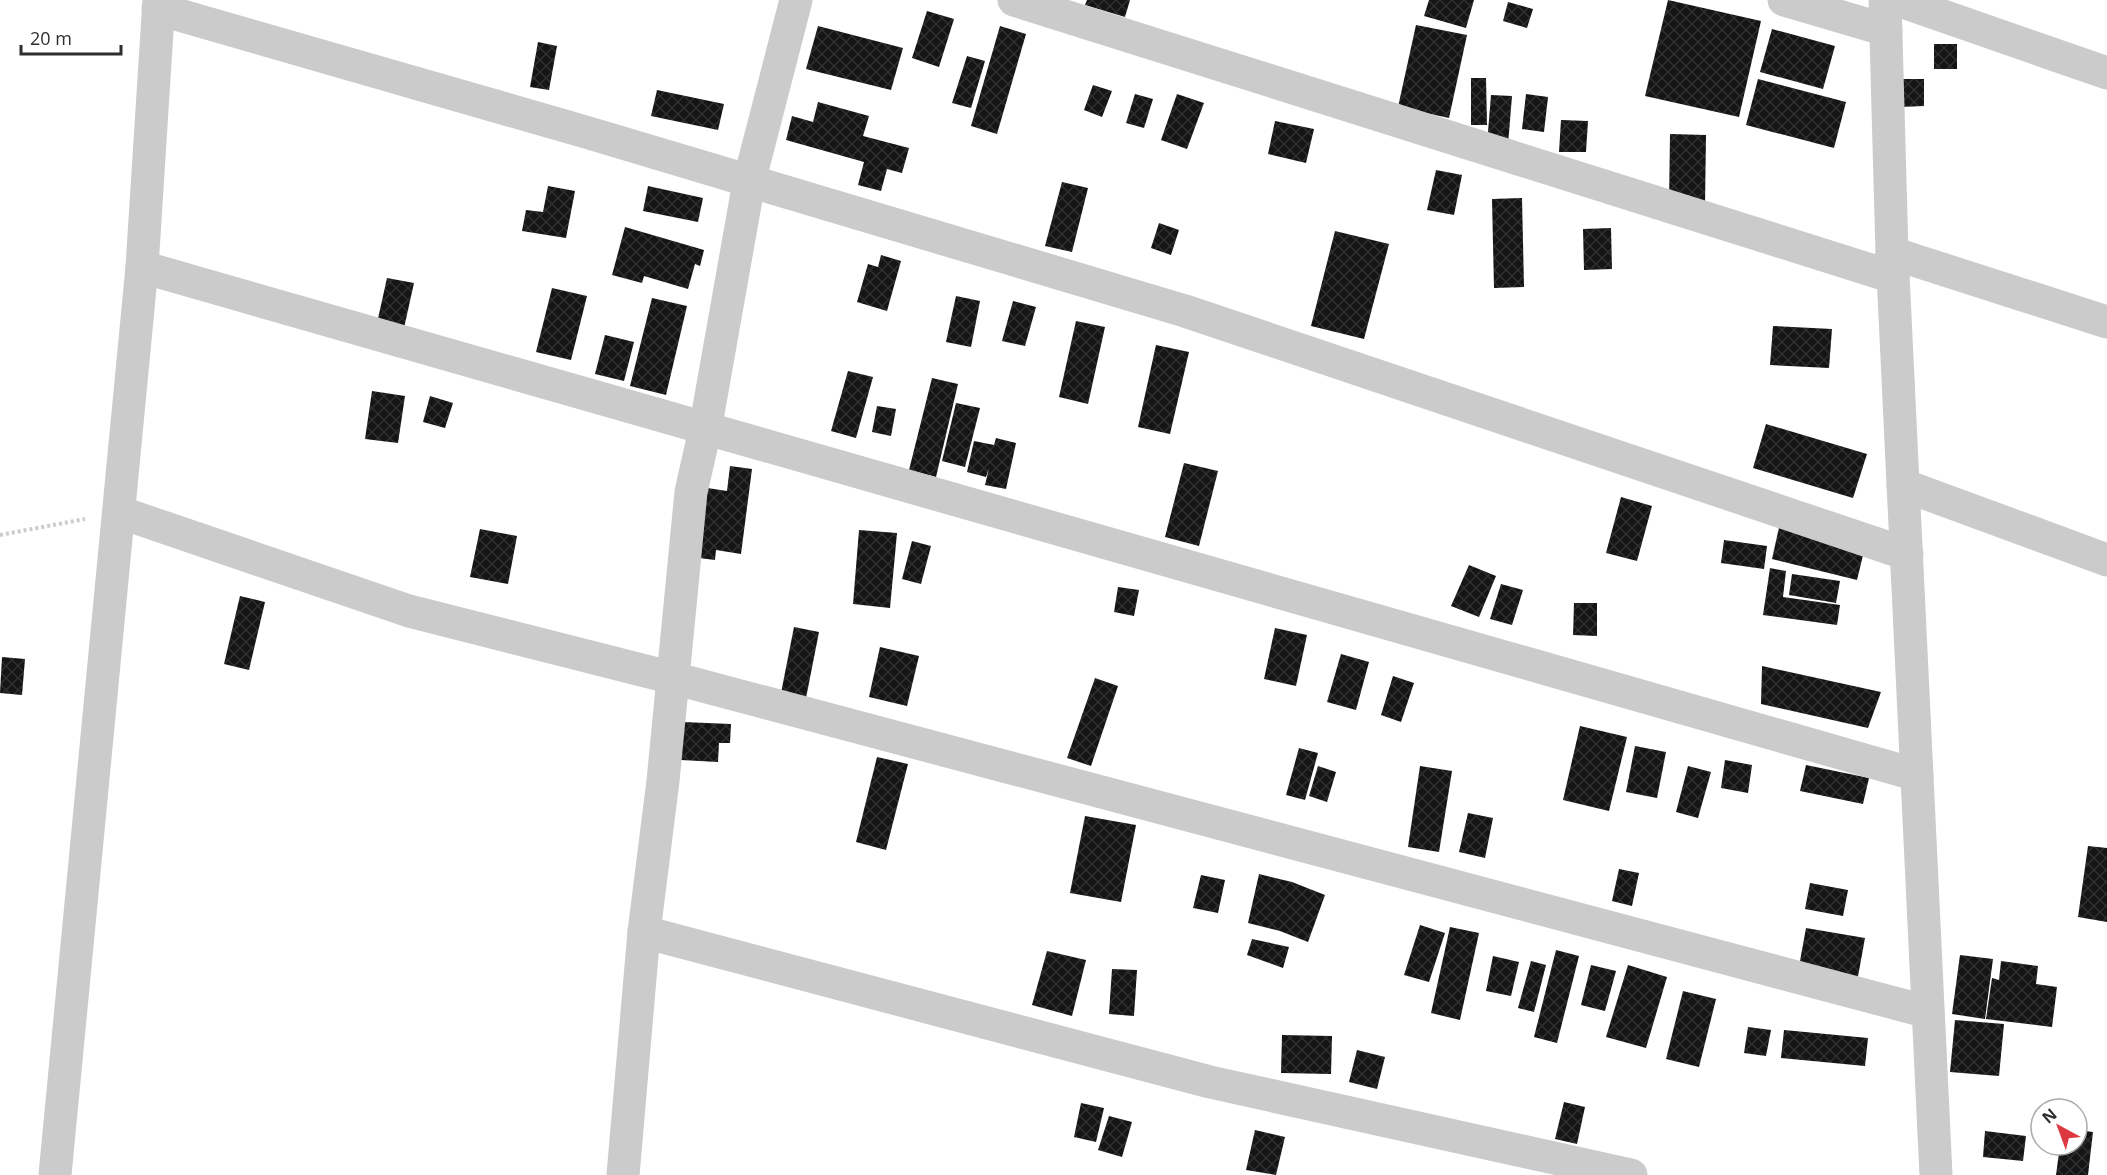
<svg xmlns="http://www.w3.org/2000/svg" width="2107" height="1175" font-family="'Open Sans',sans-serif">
  <defs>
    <pattern id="building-cross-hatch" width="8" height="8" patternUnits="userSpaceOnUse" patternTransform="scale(1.5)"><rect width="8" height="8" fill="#151515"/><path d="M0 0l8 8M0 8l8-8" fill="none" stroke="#2f2f2f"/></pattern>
  </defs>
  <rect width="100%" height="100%" fill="#fff"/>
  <g fill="url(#building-cross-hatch)">
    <path d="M1087,0H1130L1125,17L1085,5Z"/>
    <path d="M1429,0H1474L1466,28L1424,16Z"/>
    <path d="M1668,0L1761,21L1739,117L1645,96Z"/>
    <path d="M1508,2L1533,9L1527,28L1503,21Z"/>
    <path d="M927,11L954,19L939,67L912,58Z"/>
    <path d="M1416,25L1467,35L1449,118L1398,107Z"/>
    <path d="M818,26L903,48L891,90L806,69Z"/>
    <path d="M1000,26L1026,34L997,134L971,126Z"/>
    <path d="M1772,29L1835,46L1823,89L1760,72Z"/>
    <path d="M538,42L557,46L549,90L530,87Z"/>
    <rect x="1934" y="44" width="23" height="25"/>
    <path d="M967,56L985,61L971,108L952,103Z"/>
    <path d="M1471,78H1486L1487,125H1471Z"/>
    <path d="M1758,79L1846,102L1834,148L1746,125Z"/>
    <path d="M1900,79H1924V106L1901,107Z"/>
    <path d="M1093,85L1112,91L1102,117L1084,110Z"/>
    <path d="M657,90L724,104L718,130L651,116Z"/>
    <path d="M1135,94L1153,99L1144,128L1126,123Z"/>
    <path d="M1177,94L1204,103L1187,149L1161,140Z"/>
    <path d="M1526,94L1548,97L1544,132L1522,129Z"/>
    <path d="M1491,95L1512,96L1508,145L1487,144Z"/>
    <path d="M818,102L869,116L863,136L909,148L902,173L887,169L881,191L858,185L864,162L786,140L792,116L813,122Z"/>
    <path d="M1561,120L1588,121L1586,152H1559Z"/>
    <path d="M1275,121L1314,129L1306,163L1268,154Z"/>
    <path d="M1670,134L1706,135L1705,205L1669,204Z"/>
    <path d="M1436,170L1462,175L1454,215L1427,210Z"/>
    <path d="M1062,182L1088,188L1072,252L1045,246Z"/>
    <path d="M548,186L575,191L566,238L522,231L526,210L543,212Z"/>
    <path d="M648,186L703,198L698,222L643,211Z"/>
    <path d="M1522,198L1524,287L1494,288L1492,199Z"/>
    <path d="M1159,223L1179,230L1171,255L1151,248Z"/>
    <path d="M625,227L704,250L700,266L695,264L688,289L644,276L642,283L612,275Z"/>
    <path d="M1611,228L1612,269L1584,270L1583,229Z"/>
    <path d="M1335,231L1389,244L1364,339L1311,326Z"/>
    <path d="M881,255L901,261L887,311L857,302L868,264L878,267Z"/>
    <path d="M387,278L414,283L404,328L377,323Z"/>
    <path d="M552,288L587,296L571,360L536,352Z"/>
    <path d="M956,296L980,301L971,347L946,342Z"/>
    <path d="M652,298L687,306L666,395L630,386Z"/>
    <path d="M1013,301L1036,307L1025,346L1002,341Z"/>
    <path d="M1076,321L1105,327L1088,404L1059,397Z"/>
    <path d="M1773,326L1832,329L1829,368L1770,365Z"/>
    <path d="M605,335L634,342L624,381L595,374Z"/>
    <path d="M1156,345L1189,352L1170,434L1138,427Z"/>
    <path d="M848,371L873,377L856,438L831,431Z"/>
    <path d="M932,378L958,384L936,477L909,470Z"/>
    <path d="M372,391L405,396L398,443L365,439Z"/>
    <path d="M430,396L453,403L445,428L423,422Z"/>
    <path d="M956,403L980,408L965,467L942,461Z"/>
    <path d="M877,406L896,409L891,436L872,432Z"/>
    <path d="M1766,424L1867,454L1853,498L1753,468Z"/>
    <path d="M996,438L1016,443L1006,489L985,485L989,468L986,477L967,472L974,441L994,445Z"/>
    <path d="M1184,463L1218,471L1199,546L1165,537Z"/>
    <path d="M730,466L752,469L741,554L716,550L715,560L691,557L701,487L727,491Z"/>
    <path d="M1621,497L1652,506L1637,561L1606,553Z"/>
    <path d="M1780,523L1866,543L1857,580L1772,559Z"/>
    <path d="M480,529L517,536L508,584L470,577Z"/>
    <path d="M859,530L897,533L890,608L853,604Z"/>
    <path d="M1724,540L1767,546L1764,569L1721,563Z"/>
    <path d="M912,541L931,546L921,584L902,579Z"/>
    <path d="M1469,565L1496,576L1479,617L1451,606Z"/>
    <path d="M1770,568L1786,571L1783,597L1840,605L1837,625L1763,615Z"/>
    <path d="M1792,574L1840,581L1836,603L1789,595Z"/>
    <path d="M1501,584L1523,590L1512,625L1490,619Z"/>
    <path d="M1118,587L1139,590L1134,616L1114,612Z"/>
    <path d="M240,596L265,602L249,670L224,664Z"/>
    <path d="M1574,603H1597V636L1573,635Z"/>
    <path d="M794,627L819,632L806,698L781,693Z"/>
    <path d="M1275,628L1307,635L1296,686L1264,679Z"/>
    <path d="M880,647L919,656L907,706L869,697Z"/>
    <path d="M1341,654L1369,662L1356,710L1327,702Z"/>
    <path d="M2,657L25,659L22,695L0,693Z"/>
    <path d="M1762,666L1881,692L1868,728L1761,704Z"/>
    <path d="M1393,676L1414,683L1401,722L1381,715Z"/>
    <path d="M1095,678L1118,686L1091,766L1067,758Z"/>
    <path d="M683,722L731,724L730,743H719L718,762L681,760Z"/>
    <path d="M1580,726L1627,737L1609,811L1563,800Z"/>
    <path d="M1635,746L1666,752L1657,798L1626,792Z"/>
    <path d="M1299,748L1318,753L1305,800L1286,795Z"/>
    <path d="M877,757L908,764L886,850L856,842Z"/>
    <path d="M1725,760L1752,765L1748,793L1721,788Z"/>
    <path d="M1806,765L1869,778L1863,804L1800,791Z"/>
    <path d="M1318,766L1336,772L1327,802L1309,796Z"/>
    <path d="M1420,766L1452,771L1439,852L1408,847Z"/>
    <path d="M1688,766L1711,772L1698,818L1676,812Z"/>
    <path d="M1468,813L1493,818L1485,858L1459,852Z"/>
    <path d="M1085,816L1136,825L1121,902L1070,893Z"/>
    <path d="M2088,846L2107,848V922L2078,917Z"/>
    <path d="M1619,869L1639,873L1632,906L1612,901Z"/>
    <path d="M1259,874L1292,882L1325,895L1308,942L1280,931L1248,923Z"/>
    <path d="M1201,875L1225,880L1218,913L1193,908Z"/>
    <path d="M1810,883L1848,890L1843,916L1805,909Z"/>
    <path d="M1420,925L1445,933L1429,982L1404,975Z"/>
    <path d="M1450,927L1479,933L1460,1020L1431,1013Z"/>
    <path d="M1806,928L1865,938L1857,982L1798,972Z"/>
    <path d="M1252,939L1289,947L1283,968L1247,955Z"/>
    <path d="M1556,950L1579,956L1557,1043L1534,1037Z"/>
    <path d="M1047,951L1086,960L1072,1016L1032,1005Z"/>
    <path d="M1960,955L1993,959L1985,1019L1952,1014Z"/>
    <path d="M1493,956L1519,962L1511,996L1486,991Z"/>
    <path d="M1531,961L1546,965L1534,1012L1518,1008Z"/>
    <path d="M2001,961L2038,966L2036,984L2057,987L2052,1027L1986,1019L1992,978L1999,980Z"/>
    <path d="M1591,965L1616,971L1605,1011L1581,1005Z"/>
    <path d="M1628,965L1667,977L1646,1048L1606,1037Z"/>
    <path d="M1112,969L1137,970L1134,1016L1109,1014Z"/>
    <path d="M1683,991L1716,999L1699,1067L1666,1059Z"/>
    <path d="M1955,1020L2004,1024L1999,1076L1950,1072Z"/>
    <path d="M1748,1027L1771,1030L1766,1056L1744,1053Z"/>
    <path d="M1784,1030L1868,1038L1865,1066L1781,1058Z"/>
    <path d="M1282,1035L1332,1036L1331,1074L1281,1073Z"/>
    <path d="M1357,1050L1385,1057L1377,1089L1349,1082Z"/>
    <path d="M1564,1102L1585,1107L1577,1144L1555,1139Z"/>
    <path d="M1081,1103L1104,1108L1096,1142L1074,1137Z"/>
    <path d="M1109,1116L1132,1122L1122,1157L1098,1150Z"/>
    <path d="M1255,1130L1285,1137L1276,1175L1246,1170Z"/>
    <path d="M2077,1130L2093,1132L2088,1175H2056L2060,1145H2077Z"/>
    <path d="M1985,1131L2026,1136L2023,1161L1983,1157Z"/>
  </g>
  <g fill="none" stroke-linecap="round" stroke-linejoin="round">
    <path stroke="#cbcbcb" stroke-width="4" stroke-dasharray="3 3" stroke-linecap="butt" d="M0,535L85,519"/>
    <g stroke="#cbcbcb" stroke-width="33">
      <path d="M1014,0L1893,277"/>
      <path d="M1784,0L1886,30"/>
      <path d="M1897,0L2107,73"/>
      <path d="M158,9L589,133L1185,311L1907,554"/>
      <path d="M1892,253L2107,322"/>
      <path d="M142,267L1917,775"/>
      <path d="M1903,485L2107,560"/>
      <path d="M119,512L409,611L673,678L1928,1012"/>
      <path d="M644,932L1210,1082L1631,1175"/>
      <path d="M55,1175L142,267L159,0"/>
      <path d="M623,1175L644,932L663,781L691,492L705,430L749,182L796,0"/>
    </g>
    <path stroke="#cbcbcb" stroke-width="33" d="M1885,0L1892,253L1936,1175"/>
  </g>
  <g transform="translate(2059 1127) rotate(319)"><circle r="28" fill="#ffffff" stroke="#ababab" stroke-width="1.5"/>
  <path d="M0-4.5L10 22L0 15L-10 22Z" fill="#dd3740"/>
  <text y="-9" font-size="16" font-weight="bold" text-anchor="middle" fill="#2e2e2e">N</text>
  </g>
  <path d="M21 45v9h100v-9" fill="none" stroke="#2e2e2e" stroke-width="3"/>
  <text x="30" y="45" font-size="18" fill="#2e2e2e" stroke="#ffffff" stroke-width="4.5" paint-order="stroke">20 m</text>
</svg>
